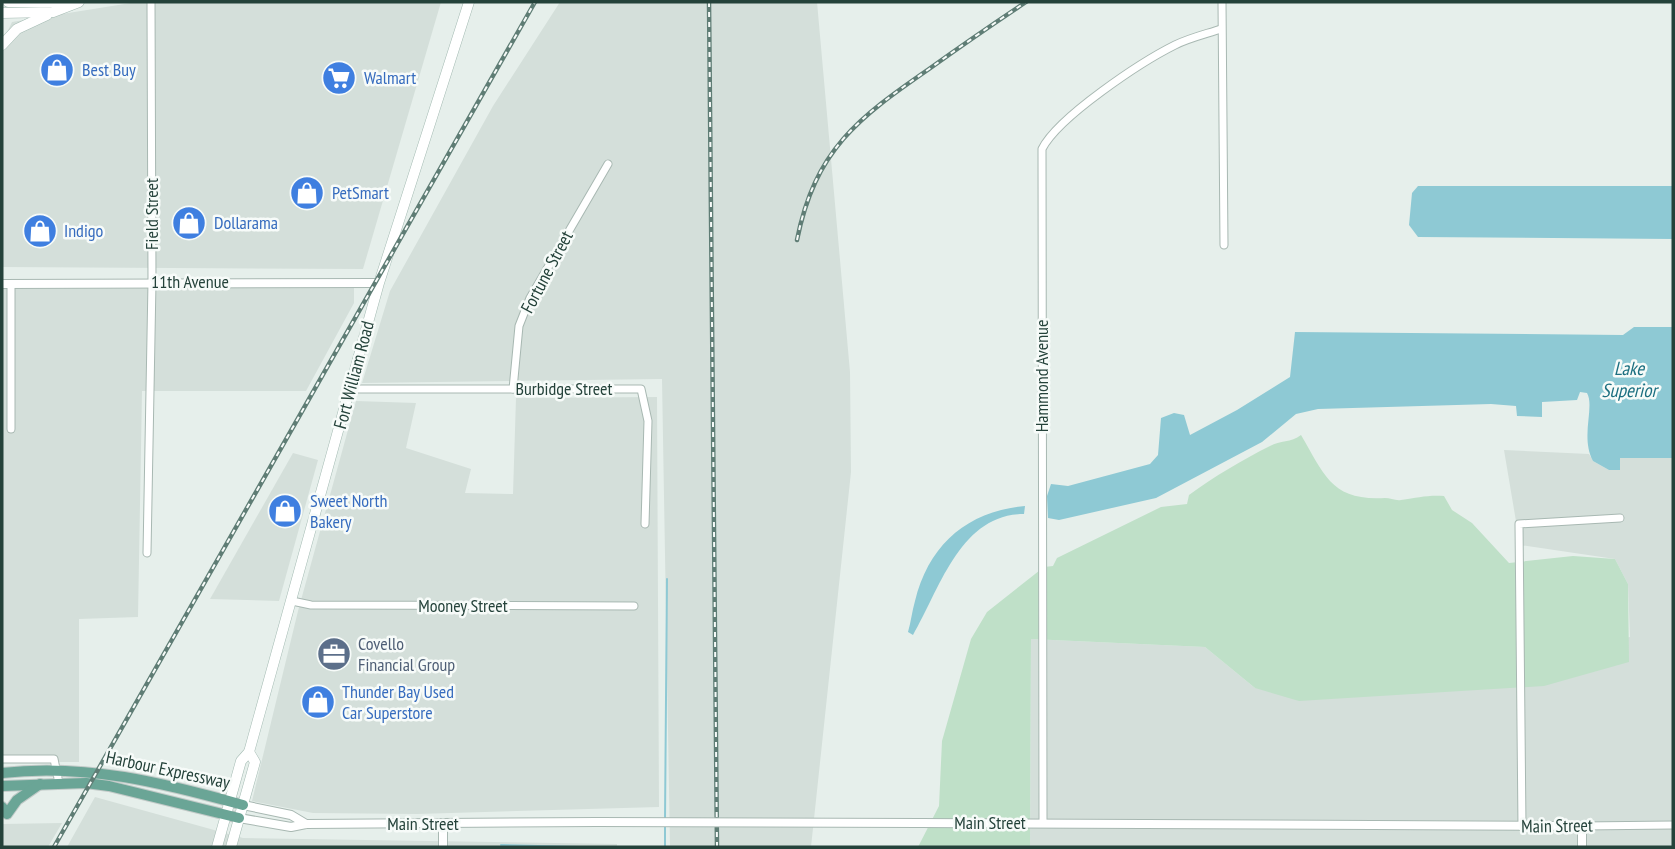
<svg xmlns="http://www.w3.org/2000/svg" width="1675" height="849" font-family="'PT Sans Narrow',sans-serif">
  <rect width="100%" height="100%" fill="#e6efeb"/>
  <g fill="#d4dfda">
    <path d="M137,2H441L363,269L2,267V43L12,22Z"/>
    <path d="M560,2H817L850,372L851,472L811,847H670L662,379L362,383L390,291L493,106Z"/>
    <path d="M354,287V303L306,391H142L138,617L79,619V762H2V289Z"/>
    <path d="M657,397L659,807L417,814L313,813L252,801L298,611L356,401L416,403L406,448L471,469L465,493L513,494L516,398Z"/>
    <path d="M1504,450L1589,454L1593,461L1609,470H1620V458H1673V847H1030L1031,639L1205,647L1255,688L1630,637L1628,584L1615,559L1520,545Z"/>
    <path d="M293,453L318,460L279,601L210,599Z"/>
    <path d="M95,797L243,838L617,844V847H67Z"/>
    <path d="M62,823L48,847H2V824Z"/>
  </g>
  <path fill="#bfe0c8" d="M1301,435C1325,476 1332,501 1385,498C1390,498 1396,501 1401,500C1418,498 1426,495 1444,496L1452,510L1472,523L1509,563L1573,556L1615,559L1628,584L1629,662L1544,686L1299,701L1255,688L1205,647L1031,639L1030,847H1112H918L939,806L942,741L971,639L987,612L1044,567L1053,566L1057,558L1161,507L1187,504L1189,495C1215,476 1242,460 1270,446C1280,440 1291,443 1301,435Z"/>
  <g fill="#8ec9d4">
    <path d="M1418,186H1673V239L1418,237L1409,225L1412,193Z"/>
    <path d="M1634,327H1673V458H1620V470H1609L1593,461C1580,437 1595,407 1587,393L1580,392L1577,400L1542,402V417L1517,416L1516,406L1491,404L1318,409L1296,414L1262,442L1156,498L1059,520L1048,518L1047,496L1051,484L1068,486L1150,464L1158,455L1161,418L1174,413L1184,415L1190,435L1237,410L1290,377L1295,332L1623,335Z"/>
    <path d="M1025,506L1024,514C960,514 940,589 913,635L908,632C911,622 912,611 915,601C929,544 968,511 1025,506Z"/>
  </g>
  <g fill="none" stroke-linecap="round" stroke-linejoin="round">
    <g stroke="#8ec9d4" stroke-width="2">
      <path d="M665,820L667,579"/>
      <path d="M501,845L579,847"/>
      <path d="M665,847V825"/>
    </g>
    <g stroke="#a8b8b2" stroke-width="9">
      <g id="minor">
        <path d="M1222,2L1224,245"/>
        <path d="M11,284V429"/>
        <path d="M351,389H641L648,421L645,524"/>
        <path d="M513,389L519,326L530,298L608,164"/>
        <path d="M147,553L152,282L151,2"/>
        <path d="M292,601L311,605L634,606"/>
        <path d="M2,759H54L59,783"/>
        <path d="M1043,823L1042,149C1058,117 1141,62 1175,45C1189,38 1206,34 1221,29"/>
        <path d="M1582,826L1673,825"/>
        <path d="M1522,827L1519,524L1620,518"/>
      </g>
    </g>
    <g stroke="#a8b8b2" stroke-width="10">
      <g id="tertiary">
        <path d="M2,284L379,283"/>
        <path d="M243,805L291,815L306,824"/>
        <path d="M239,818L291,827L306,824L597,822"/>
        <path d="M920,823L1582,826V847"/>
        <path d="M443,847V824"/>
      </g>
    </g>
    <g stroke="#a4bbb3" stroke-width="11">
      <g id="secondary">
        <path d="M8,2H64"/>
        <path d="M2,13L53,12L79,2"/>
        <path d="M2,45L17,29L47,15"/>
        <path d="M217,847L241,761L249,752L379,283L469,2"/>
        <path d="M231,847L255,762L249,752"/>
      </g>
    </g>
    <g stroke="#c2cac8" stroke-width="12">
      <g id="primary">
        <path d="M2,773C85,763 164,783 243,805"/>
        <path d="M2,786L86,783L109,786L239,818"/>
        <path d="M2,807L7,814L17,800L40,784"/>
      </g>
    </g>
    <use href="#minor" stroke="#fff" stroke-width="7"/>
    <use href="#tertiary" stroke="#fff" stroke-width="8"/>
    <use href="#secondary" stroke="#fff" stroke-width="10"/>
    <use href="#primary" stroke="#6aa596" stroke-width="10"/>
    <g stroke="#5f7d75" stroke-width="4.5">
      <g id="rail">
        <path d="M709,2L717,847"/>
        <path d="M797,240C815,150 858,118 929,69C961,46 993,24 1026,2"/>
        <path d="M54,847L535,2"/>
      </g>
    </g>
    <use href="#rail" stroke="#f7fbf9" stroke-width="2" stroke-dasharray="5" stroke-linecap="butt"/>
    <g stroke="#a8b8b2" stroke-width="10" stroke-linecap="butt">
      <path id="tertiary-bridge" d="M597,822L920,823"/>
    </g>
    <use href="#tertiary-bridge" stroke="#fff" stroke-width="8"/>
  </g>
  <defs>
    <g id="shop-disc" transform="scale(1.75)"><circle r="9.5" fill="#3f7fe0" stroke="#f7fbf9"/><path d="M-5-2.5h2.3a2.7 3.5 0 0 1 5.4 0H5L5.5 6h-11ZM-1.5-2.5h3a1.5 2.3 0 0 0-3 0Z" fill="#fff"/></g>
    <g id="supermarket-disc" transform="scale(1.75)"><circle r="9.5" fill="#3f7fe0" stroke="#f7fbf9"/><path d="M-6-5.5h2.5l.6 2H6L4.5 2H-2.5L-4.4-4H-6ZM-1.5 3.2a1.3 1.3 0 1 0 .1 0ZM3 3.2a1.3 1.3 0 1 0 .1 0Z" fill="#fff"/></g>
    <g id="office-disc" transform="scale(1.75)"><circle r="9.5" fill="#5c6f8a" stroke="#f7fbf9"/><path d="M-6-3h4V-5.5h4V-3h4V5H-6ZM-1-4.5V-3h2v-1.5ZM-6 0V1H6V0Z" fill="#fff"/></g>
  </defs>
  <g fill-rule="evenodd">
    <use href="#shop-disc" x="57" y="70"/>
    <use href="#supermarket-disc" x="339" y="78"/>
    <use href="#shop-disc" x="307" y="193"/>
    <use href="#shop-disc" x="189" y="223"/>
    <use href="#shop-disc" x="40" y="231"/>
    <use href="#shop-disc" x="285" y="511"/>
    <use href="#office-disc" x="334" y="654"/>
    <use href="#shop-disc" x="318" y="702"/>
  </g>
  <g text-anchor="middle" stroke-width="5" stroke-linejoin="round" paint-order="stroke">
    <g font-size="18" fill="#366cbe" stroke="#f7fbf9" text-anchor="start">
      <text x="82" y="76">Best Buy</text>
      <text x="364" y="84">Walmart</text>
      <text x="332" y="199">PetSmart</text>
      <text x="214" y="229">Dollarama</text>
      <text x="64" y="237">Indigo</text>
      <text x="310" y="507">Sweet North<tspan x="310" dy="21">Bakery</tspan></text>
      <text x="342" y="698">Thunder Bay Used<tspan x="342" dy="21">Car Superstore</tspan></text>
    </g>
    <g font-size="18" fill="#24423a" stroke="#f7fbf9">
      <text transform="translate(152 214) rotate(-90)" y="6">Field Street</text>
      <text transform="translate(547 272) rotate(-62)" y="6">Fortune Street</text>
      <text x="190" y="288">11th Avenue</text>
      <text transform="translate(354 375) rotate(-75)" y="6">Fort William Road</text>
      <text transform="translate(1042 376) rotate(-90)" y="6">Hammond Avenue</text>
      <text x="564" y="395">Burbidge Street</text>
      <text x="463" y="612">Mooney Street</text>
      <text transform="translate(168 770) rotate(12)" y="6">Harbour Expressway</text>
      <text x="990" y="829">Main Street</text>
      <text x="423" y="830">Main Street</text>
      <text transform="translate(1557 826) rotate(-1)" y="6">Main Street</text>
    </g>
    <g font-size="18" fill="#4e5e75" stroke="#f7fbf9" text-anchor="start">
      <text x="358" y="650">Covello<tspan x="358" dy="21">Financial Group</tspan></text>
    </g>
    <g font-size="19" font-style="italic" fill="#1c6f80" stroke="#f7fbf9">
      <text x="1629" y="375">Lake<tspan x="1629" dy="22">Superior</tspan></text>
    </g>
  </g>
  <rect width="1675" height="849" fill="none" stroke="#24423a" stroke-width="7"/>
</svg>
